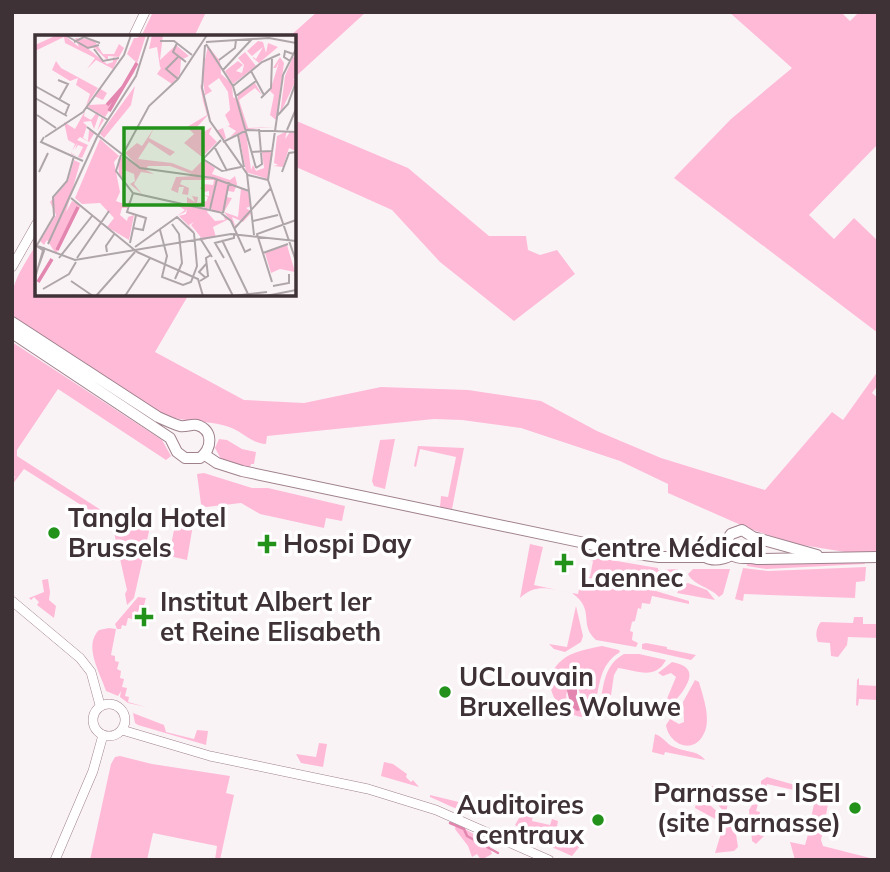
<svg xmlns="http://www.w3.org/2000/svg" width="890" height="872" font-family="Mulish,sans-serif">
  <rect width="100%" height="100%" fill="#faf3f6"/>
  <g fill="#ffbad7" fill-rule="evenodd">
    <path d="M153,12H206L194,37H141Z"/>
    <path d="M317,12H366L294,78V37H289Z"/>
    <path d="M729,12H841L850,21L859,12H878V144L809,215L834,239L854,218L878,241V333L674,178L731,119L792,68Z"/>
    <path d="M294,120L408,168L489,236H526L528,250L540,255L557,250L575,274L514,321L440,262L392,210L294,166Z"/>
    <path d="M37,243V294H189L155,352L244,400L304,403L381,387L468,390L541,401L597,431L661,458L765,490L832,412L843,420L878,371V385L872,393L878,398V552H845L796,544L750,529L668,493V484L620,461L521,428L462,420L434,419L267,436L266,444C249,443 242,430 226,426C201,419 180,423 156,412L15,318C3,291 24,266 37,243Z"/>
    <path d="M12,342L162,440L171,456L166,460L163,458L58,389L17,450V456L104,512L117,513L150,527L134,598L127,605L125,594L127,590L111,519L107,516L100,517L24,469L12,485V480L15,477L12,474Z"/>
    <path d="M219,439L227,440L242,449L256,452L254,464H251L250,468L221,459L215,448Z"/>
    <path d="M395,439L385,489L374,486L372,481L380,440Z"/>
    <path d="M418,446L464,448L452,509L440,507L441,496L448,497L456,457L420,449L416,467L414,466Z"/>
    <path d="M204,473L252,488H268L345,506L342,521L326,518L324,528L260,514L241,503L206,507L201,504L197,474Z"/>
    <path d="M178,509L190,513L194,519L187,560L169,556Z"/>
    <path d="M530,544L543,547L534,585L571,593C549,589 537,583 520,598Z"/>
    <path d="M587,556L658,568V570L678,569L680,579L672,588L589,578L581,576L590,577L593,561L584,559Z"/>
    <path d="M746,561H863L865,564L766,569L747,566Z"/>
    <path d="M866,567L865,581L856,582L855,598L744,594L743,601L735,599L743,568L768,571Z"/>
    <path d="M693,569H730L723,594L719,597C710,587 693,585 688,574Z"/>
    <path d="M48,579L50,592L49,600L56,606L54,618L37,605L39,602L34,597L31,600L29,598L44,592L42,580Z"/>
    <path d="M581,580L646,588L689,601V604L652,596L650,604L642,603L641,609L638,608L635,621L632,622L630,631L633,632L632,640L638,643L636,647L596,640C578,624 596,610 572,593L578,594Z"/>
    <path d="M688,583L707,590L715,600L677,593L681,586Z"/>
    <path d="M138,597L146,598L144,605H140L138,612L134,611L132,619L128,618L126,626L122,625L121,629H117L115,624Z"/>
    <path d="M576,606L583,636L581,642L565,652L554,649L549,644L567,647Z"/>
    <path d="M854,617H863V624H878V638L848,637L847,645L838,657L831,656L830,643L818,642C815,636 816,627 821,622L853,623Z"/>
    <path d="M109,628L116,629L111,655L115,656V661L119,662L117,669L121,671L120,678L124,679L122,687L127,688L125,696L129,697L128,702L146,707L128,703L120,697L121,691L118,696L106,691C100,672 83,646 99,630Z"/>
    <path d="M646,643L667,647V649L696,655L691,660L642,649V644Z"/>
    <path d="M602,646L619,650L620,652C597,666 601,688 593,710L583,717C556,715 538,680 561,661C572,651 588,649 602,646ZM577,675H582L577,685L582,699L589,703L587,707L581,710C559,702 565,691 577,675Z"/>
    <path d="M624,654H639L666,660C655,681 636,670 618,668L614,675L611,695L600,704C604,684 604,665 624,654Z"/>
    <path d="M672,662C677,663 685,665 688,670C695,680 675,703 666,708V701L676,677L671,673L663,676L658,673Z"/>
    <path d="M859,678V685L878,686V700L859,699L858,706L856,705L857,680Z"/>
    <path d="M695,680L699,682C703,697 713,722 702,737C690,755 668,742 666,725L670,719L679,724L684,722L683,702Z"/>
    <path d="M133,713L164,725L166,732L194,739L197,730L208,731L206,745L138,725L135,723Z"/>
    <path d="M655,734C664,737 666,744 674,747C684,752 698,750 705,760L665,752L664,755L652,752Z"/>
    <path d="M319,743L327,744L323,767L301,763L296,754L316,757Z"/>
    <path d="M120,756L152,764L230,776L226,793L234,795L220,860H215L217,846L153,833L147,860H90L111,764L115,757Z"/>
    <path d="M384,762L393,764L407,774L406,777L411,782L413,780L419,787L381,776Z"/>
    <path d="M767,777L795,785L831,789L821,840L823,846L878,860H795L790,842L805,845L809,831L820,832V829L809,827L816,795L767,784L766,788L761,787V781Z"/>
    <path d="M712,786L730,790L726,814L710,796Z"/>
    <path d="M699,789L711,806L735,828L738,847L734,851L715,853L723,827L721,822L695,808Z"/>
    <path d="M430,795L471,805L473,802L508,811C481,823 455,808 430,797Z"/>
    <path d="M758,804L756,811L760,812L756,834L764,836L756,844L752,841L749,810L752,805Z"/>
    <path d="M527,815H533L532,821L550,825L552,819L558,821L555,838L558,841L580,846L572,856L538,841L515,825L519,818Z"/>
    <path d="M456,824L488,842L492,854L481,860L477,854L472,857L468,846L455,829Z"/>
  </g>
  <path fill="#e387b0" d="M582,674L577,685V695L590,704L586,708L577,711L571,706L566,687L572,677Z"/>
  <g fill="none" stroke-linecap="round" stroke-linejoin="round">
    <path stroke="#e387b0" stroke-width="2.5" d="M450,823L464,829L467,836L498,853"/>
    <g stroke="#9f818d" stroke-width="10">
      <g id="minor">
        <path d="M133,37L145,12"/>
        <path d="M12,267L37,223"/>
        <path d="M12,601L80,658L91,672L100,705"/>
        <circle cx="109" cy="720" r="16"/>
        <path d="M122,730L210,756L368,789L436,810L549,860"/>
        <path d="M55,860L93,771L103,735"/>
      </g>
    </g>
    <g stroke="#9f818d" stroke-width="12">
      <g id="tertiary">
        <path d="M12,322L158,417C165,420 173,424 180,426C186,427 191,424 197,425C214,430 212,449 200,458H185L177,452L170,438L12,333"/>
        <path d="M205,455L217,463L242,471L637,554L659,557H705C714,562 724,559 732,555C741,561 748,556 757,559L878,557"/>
        <path d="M706,557C723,551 722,547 731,534L742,530L753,537L817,555"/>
      </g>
    </g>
    <use href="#minor" stroke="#fff" stroke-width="9"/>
    <use href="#tertiary" stroke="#fff" stroke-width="10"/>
  </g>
  <g fill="#23921b" stroke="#fff" stroke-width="2.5">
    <circle cx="54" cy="533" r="7"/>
    <path d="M263.5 533.5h7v7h7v7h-7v7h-7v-7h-7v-7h7z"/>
    <path d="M560.5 552.5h7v7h7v7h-7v7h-7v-7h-7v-7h7z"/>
    <path d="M140.5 606.5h7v7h7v7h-7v7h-7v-7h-7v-7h7z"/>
    <circle cx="445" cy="692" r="7"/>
    <circle cx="855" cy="808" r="7"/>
    <circle cx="598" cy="820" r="7"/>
  </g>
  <g text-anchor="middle" stroke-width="7" stroke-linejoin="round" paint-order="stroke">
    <g font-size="26" font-weight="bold" fill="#3f3237" stroke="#fff" text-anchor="start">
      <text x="68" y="527">Tangla Hotel<tspan x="68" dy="30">Brussels</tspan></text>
      <text x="283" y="553">Hospi Day</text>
      <text x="580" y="557">Centre Médical<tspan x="580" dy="30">Laennec</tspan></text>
      <text x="160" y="611">Institut Albert Ier<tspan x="160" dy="30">et Reine Elisabeth</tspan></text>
      <text x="459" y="686">UCLouvain<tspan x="459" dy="30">Bruxelles Woluwe</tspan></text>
      <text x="841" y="802" text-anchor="end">Parnasse - ISEI<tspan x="841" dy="30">(site Parnasse)</tspan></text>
      <text x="584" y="814" text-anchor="end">Auditoires<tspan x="584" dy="30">centraux</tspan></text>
    </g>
  </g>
  <g transform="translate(35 35)">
    <rect width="261" height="261" fill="#faf3f6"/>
    <path d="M22,0H29L44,12L40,3L59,5L68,19H79L84,9L89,13L84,22L73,21V26L60,13L51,12L72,29L78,27V22L83,24L78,34L61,25L52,34L60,23L30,8L29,2L0,16V10ZM98,0H111L99,38L70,82L53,72L64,53L72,58L68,65L59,61L54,70L72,69L90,48L101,27L92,19L99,3H104ZM117,0H128L125,25L141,10L154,21L146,25L145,39L137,49L122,39L126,33L125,32L122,12L114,14ZM223,6L228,7L231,18L233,8L243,12L224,28L218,23V22L221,24L228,12L217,21L212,16ZM173,11L185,26L186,39L197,49L198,62L203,65V60L220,48L227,60L220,53L204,65L213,93L240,92L213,94L195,102L201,96L193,91L188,93L191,103L188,105L181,96L195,90L190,80L195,75L193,57L184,43L173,51L177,56L169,61L176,85L173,80L162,92L170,96L177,92L174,99L182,107L167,122L149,108L159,99L152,92L172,80L168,66L165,49L170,60L167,38ZM210,17L221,31L198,49L190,36L203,26L208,30L201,36L207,38L209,30L203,23ZM245,22L249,28L241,85L235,80L239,60L235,56L244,27L241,33H238ZM258,22H261V43L258,45H261L245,79L250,41ZM21,26L26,33L63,53L51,71L55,59L41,50L43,43L35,46L17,35ZM100,51L96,70L69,103L65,99ZM50,76L49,81L56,85L62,77L69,85L62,96L67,82L64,80L59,94L56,86L48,87L52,91L48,103L53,106L54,95L60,97L54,107L45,102L42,105L53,110L47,123L43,122L48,112L43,110L40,115L42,108L36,118L42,121L36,119L40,109L33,105L29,87L40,94ZM119,93L114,103L140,117L135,121L114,107L103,124L137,128L157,136L168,125L180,133L177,139L195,145L200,141L202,149L199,157L193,156L191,162L197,163L189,177L203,182L206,153L213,157L216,171L211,173L217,177L208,187L197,182L200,190L204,189L201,192L188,176L178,177L175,171L172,177L180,186L190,185L188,179L194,184L178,192L181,202L168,205L156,190L159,187L154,190L159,196L144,181L151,179L152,174L150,177L142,181L150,175L142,170L152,169V162L160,167L157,161L163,162L162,168L172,166L169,172L160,170L169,173L173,162L167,160L174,161V156L169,157L165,153L170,149L161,148L178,150L179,145H147L145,149L154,153L153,160L147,159L149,152H144L143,158L136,155L141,142L162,141L135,131H113L111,135L119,139L106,137L99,149L107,159L95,149L100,146L99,139L87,134L91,145L84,140L83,124L88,122L102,130L90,118L102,108L107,111ZM252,96L250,104L255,97L260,98L261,116L254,113L248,132L238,131L243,130L239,128L242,101ZM211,97L216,135L218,130L221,136L229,133L227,117H237L233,144L211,137L204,100ZM65,104L84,121L79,127L85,157L81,166L92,170L96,163L92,173H87L85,180L92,186L93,182L99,180L94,205L72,192L79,183L65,168L47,169L40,163ZM39,125L45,128L31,177L37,166L46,170L21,219L12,205L9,210L5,206L21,180L15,167L33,146ZM252,210L260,237L245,234L236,238L230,218Z" fill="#ffbad7"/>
    <path fill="none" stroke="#e387b0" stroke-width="3.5" d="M72,70L88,52M74,76L102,28M22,215L43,172M3,247L17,224"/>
    <path fill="none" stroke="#afa6aa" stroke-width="2" d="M30,0L53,13L64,10M125,6H139L157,20M39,7L49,2L65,8M171,7L234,3L261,8M142,8L138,17L151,27M171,9L198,51L221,133M170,10L167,53L175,86L213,140L233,145M59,14L68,26L84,23M261,14L248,40L233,145L261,226M143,22L131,34L143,44M184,25L200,13L201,5M255,26L249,22L250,16L258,19M188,35L217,4M216,36L229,60M23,45L33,49L24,65M0,51L34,70L30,80M198,51L227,27L245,19M201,61L221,46M0,63L32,81M226,63L236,53L237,24M51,72L73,85M2,80L21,93M243,80L253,69L261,47M52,92L105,133L178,143L214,156M252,95L261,74M203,100L209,132M9,102L6,107L48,126M10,102L48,77L89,20L96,0M186,105L168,124L187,136L206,132M188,107L212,95L261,97M179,111L192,136M216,117L238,116M88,119L114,71L143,44L172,0M86,120L81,136L98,158L188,178M221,133L227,129L224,94M4,137L13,118M247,137L254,118L261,117M212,139L219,200M36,163L102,217M175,174L182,144M186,178L196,186L210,217L216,214M188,178L194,147M218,186L243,180M137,189L144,199L147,228L140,244M98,193L108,195L111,183L92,177L98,158M199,194L236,153M125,195L132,221L127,242L148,250L156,247L162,231L159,198M165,203L177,222M187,205L213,259M95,208L101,180M13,209L62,102L101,41L114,0M0,210L40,225L196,199L261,206M0,210L9,216L0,241M2,210L19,181L18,162L32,146L39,121M100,212L142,182L159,198M72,217L71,211L80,198M102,217L163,244L168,261M228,218L253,209M24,223L57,181M42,223L74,176M189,223L180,208L199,203V198M180,225L198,261M0,243L9,212M171,243L164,237L172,228M36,246L58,261M165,246L173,241L171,223L176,220M237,247L222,199L261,185M238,251L254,248V239M8,254L34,239L41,227M61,261L100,217M90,261L115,223M198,261L232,257M231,261L261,255"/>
    <path fill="#23921b" fill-opacity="0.15" stroke="#23921b" stroke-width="3.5" d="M89,93H168V170H89Z"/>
    <rect width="261" height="261" fill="none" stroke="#3f3237" stroke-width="3.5"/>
  </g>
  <rect width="890" height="872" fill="none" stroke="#3f3237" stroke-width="28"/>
</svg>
